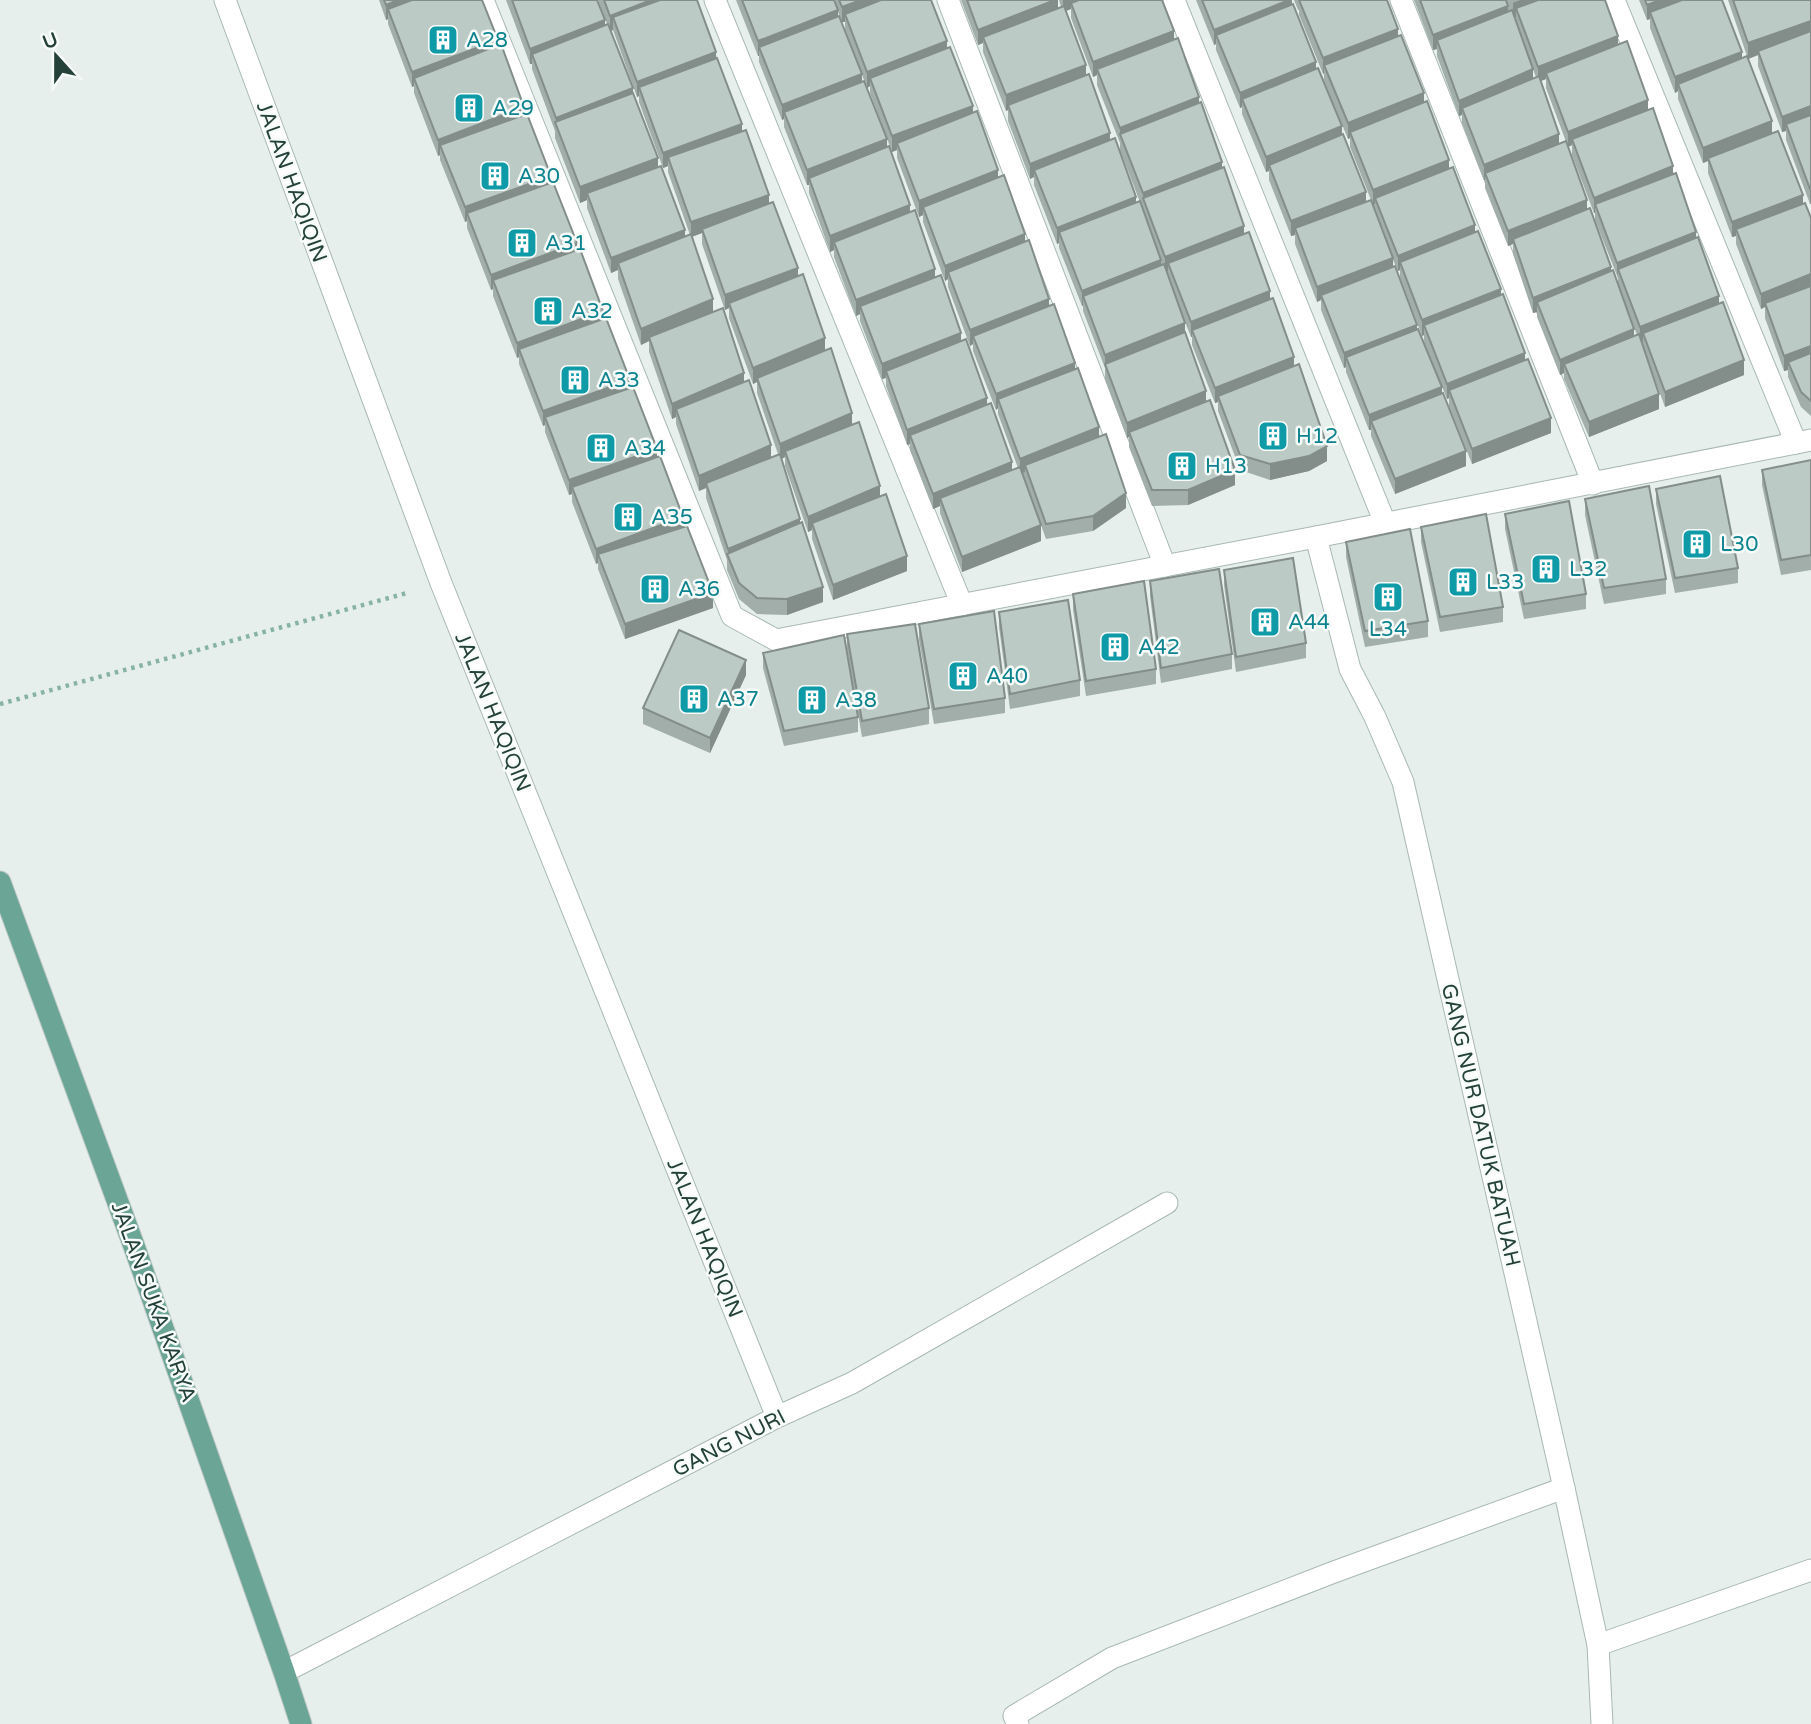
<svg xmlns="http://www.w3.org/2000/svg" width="1811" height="1724" font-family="'Varela Round',sans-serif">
  <rect width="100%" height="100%" fill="#e6efeb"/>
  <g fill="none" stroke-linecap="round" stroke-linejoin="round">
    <g stroke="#a8b8b2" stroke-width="23">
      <g id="minor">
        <path d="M225,0L441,583L777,1417"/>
        <path d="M483,0L732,616L776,640L1316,537L1811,440"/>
        <path d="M715,0L962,605"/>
        <path d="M948,0L1165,566"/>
        <path d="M1174,0L1385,523"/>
        <path d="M1401,0L1593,484"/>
        <path d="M1614,0L1796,443"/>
        <path d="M1316,537L1350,669L1375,717L1403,782L1564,1488L1598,1645L1602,1724"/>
        <path d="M1598,1645L1811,1570"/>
        <path d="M284,1672L777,1417L852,1383L1167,1203"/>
        <path d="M1018,1724L1014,1716L1112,1658L1334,1572L1564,1488"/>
      </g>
    </g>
    <g stroke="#c2cac8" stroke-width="23">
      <path id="major" d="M0,882L134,1246L284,1672L301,1724"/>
    </g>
    <path stroke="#86b3a5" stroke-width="4.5" stroke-dasharray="3.5 5" stroke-linecap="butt" d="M0,704L407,593"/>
    <use href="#minor" stroke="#fff" stroke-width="21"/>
    <use href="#major" stroke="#6aa596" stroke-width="21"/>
  </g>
  <g fill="#a1aea9" fill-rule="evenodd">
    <path d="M379,0H482L498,46L657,457L713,608L625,639L598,569V563L596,564L572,502V494L569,495L545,432V425L543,426L519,364V357L517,358L493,296V289L491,290L467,228V221L465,222L440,160V155L438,156L414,93V86L412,87L388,24V19L386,20Z"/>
    <path d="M506,0H597L605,25L607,24L598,0H697L742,131L769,204L798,276L907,571L833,600L812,539V530L808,532L785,466V457L781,459L823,602L787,615L757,614L739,599L727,570V560L706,498V488L699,491L676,424V417L672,419L649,352V341L641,345L618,279V270L611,273L587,208V200L580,203L555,138V131L532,69V64H530ZM613,30L637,97L639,96V102L663,168L668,166V172L690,235L685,237L658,167L611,31ZM702,233V244L725,310L729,308V318L753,384L757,382V393L778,454L771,457L744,382L713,312L692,237Z"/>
    <path d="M736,0H931L947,48L1075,369L1126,508L1093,531L1046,539L1035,508L1041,541L962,572L940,513V506L933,509L910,450V444L907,445L886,386V378L882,379L860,321V314L856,316L834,257V250L830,252L809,193V185H807L784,127V119L782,120L759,62V56H758ZM838,12L842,22H845V29L867,88L870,86V93L892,152L897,150V158L919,217L923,215V222L945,281L948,279V287L970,346L973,344V351L996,410L998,408V414L1018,468L1012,470L987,404L935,277L910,212L887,147L862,82L838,16Z"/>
    <path d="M961,0H1058V8L1061,7L1059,0H1162L1174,39L1199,103L1244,234L1270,299L1327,461L1309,471L1270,480L1240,470L1218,411V402L1215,403L1192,345V337H1191L1173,292L1185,333L1206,402L1235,485L1188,505L1152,506L1129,447V437L1127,438L1105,379V368L1083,311V306H1082L1059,248V243L1057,244L1034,185V177L1030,179L1008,121V110L1006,111L983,52V43L978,45ZM1071,9V18L1093,77L1097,75V85L1120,143V150L1143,210L1136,202L1110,140L1086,75L1066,11Z"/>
    <path d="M1196,0H1292V5L1366,202L1371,200L1350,147V138L1348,139L1324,80V73L1323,74L1299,15V10H1298L1294,0H1387L1398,36L1449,168L1501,295L1551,433L1472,464L1449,406V398L1447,399L1424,341V335L1422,336L1400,277V270L1398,271L1393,260V267L1442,393L1466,466L1395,494L1371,436V430H1369L1346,372V367L1344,368L1321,310V300L1317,302L1295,244V235L1291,236L1269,180V171L1266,172L1242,114V107L1240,108L1216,50V44L1214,45Z"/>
    <path d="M1414,0H1605L1618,45L1648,110L1673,174L1696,238L1744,375L1665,407L1646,355L1659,409L1589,437L1564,379V373L1560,375L1537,317V312L1533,313L1513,254V244L1508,246L1485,188V180H1484L1462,123V115L1459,116L1437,56V49L1433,50ZM1526,52L1536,77L1533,79ZM1546,79V88L1568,147L1572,145V155L1594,213H1595V220L1618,278V283L1611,271L1587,209L1559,144L1541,81ZM1623,298L1637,335L1634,336Z"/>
    <path d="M1639,0H1722L1742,58L1772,133L1803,203L1811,218V416L1801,407L1788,377V370L1784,371L1765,318V307L1761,309L1736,244V236L1732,237L1708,173V161L1703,163L1678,99V91L1675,93L1650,28V19L1647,20Z"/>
    <path d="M1728,0H1811L1810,204L1786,140V131L1782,132L1758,66V55L1748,59Z"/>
    <path d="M1811,460V570L1781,575L1762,485V470Z"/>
    <path d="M1656,489L1738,568V583L1675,593L1656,504Z"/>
    <path d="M1585,499L1666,579V594L1604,604L1585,515Z"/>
    <path d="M1505,514L1586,594V609L1524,619L1505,529Z"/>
    <path d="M1421,527L1503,607V622L1440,632L1421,542Z"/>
    <path d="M1346,542L1428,621V637L1365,647L1346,557Z"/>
    <path d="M1224,570L1306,643V658L1236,672L1224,585Z"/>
    <path d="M1150,581L1232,654V669L1161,683L1150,596Z"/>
    <path d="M1073,594L1156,669V684L1086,696L1073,610Z"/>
    <path d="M999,612L1080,680V696L1010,709L999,627Z"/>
    <path d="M919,624L1005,698V713L934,724L919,640Z"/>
    <path d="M847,634L929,708V724L862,737L847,649Z"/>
    <path d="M763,653L858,717V732L784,746L763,668Z"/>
    <path d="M746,675L710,753L643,724V708Z"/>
  </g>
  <g fill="#838d89">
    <path d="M398,0H439L388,9V19L386,20V5Z"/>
    <path d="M651,0H691L613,17V30L610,31V16Z"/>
    <path d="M861,0H901L845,14V22H842V7Z"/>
    <path d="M1055,0H1058V14L983,37V43L978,45V30Z"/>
    <path d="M1063,0H1095L1071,3V9L1063,12Z"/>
    <path d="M1289,0H1292V14L1216,35V44L1214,45V30Z"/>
    <path d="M1520,0H1558L1516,8V17L1513,18V3Z"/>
    <path d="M1660,0H1700L1650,12V19L1647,20V5Z"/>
    <path d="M1508,6V21L1437,40V49L1433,50V35Z"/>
    <path d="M838,10V26L759,47V56H758V41Z"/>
    <path d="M605,20V36L532,54V64H530V49Z"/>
    <path d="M1811,21V37L1758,51V55L1748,59V43Z"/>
    <path d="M1398,29V44L1324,65V73L1323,74V58Z"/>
    <path d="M1174,31V46L1097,69V75L1093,77V62Z"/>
    <path d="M1618,36V51L1546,73V79L1538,82V67Z"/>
    <path d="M498,40V55L414,78V86L412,87V72Z"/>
    <path d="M947,41V57L870,78V86L867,88V72Z"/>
    <path d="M716,52V68L639,87V96L637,97V82Z"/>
    <path d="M1742,52V67L1678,84V91L1675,93V77Z"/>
    <path d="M1316,62V77L1242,99V107L1240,108V93Z"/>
    <path d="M1086,65V80L1008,105V110L1006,111V95Z"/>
    <path d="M1533,69V84L1462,108V115L1459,116V101Z"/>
    <path d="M862,74V89L784,112V119L782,120V105Z"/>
    <path d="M633,88V104L556,124V118Z"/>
    <path d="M1424,93V109L1350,132V138L1348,139V123Z"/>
    <path d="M1199,97V112L1120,134V143V128Z"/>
    <path d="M1648,100V116L1572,139V145L1568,147V132Z"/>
    <path d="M973,106V121L897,143V150L892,152V136Z"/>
    <path d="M1811,106V121L1786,124V131L1782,132V117Z"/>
    <path d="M524,107V123L440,145V155L438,156V140Z"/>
    <path d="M1772,121V137L1708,158V161L1703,163V148Z"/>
    <path d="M742,124V140L668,157V166L663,168V153Z"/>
    <path d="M1342,126V141L1269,165V171L1266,172V157Z"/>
    <path d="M1110,133V148L1034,170V177L1030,179V164Z"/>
    <path d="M1559,134V150L1485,173V180H1484V165Z"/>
    <path d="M887,139V155L809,178V185H807V170Z"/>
    <path d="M658,158V173L587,193V200L580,203V187Z"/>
    <path d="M1449,160V175L1375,198V204L1373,205V190Z"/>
    <path d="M1222,162V177L1143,198V208V193Z"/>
    <path d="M1673,166V181L1595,204V213H1594V198Z"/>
    <path d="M998,170V186L923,207V215L919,217V201Z"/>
    <path d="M551,176V191L467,213V221L465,222V207Z"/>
    <rect x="1810" y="189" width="1" height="15"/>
    <path d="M1366,192V207L1295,228V235L1291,236V221Z"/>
    <path d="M769,195V210L702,229V233L691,237V222Z"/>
    <path d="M1803,195V210L1736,229V236L1732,237V222Z"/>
    <path d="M1136,197V212L1059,232V243L1057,244V228Z"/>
    <path d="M1587,200V215L1513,239V244L1508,246V231Z"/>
    <path d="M910,205V220L834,242V250L830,252V236Z"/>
    <path d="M1475,225V241L1400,262V270L1398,271V256Z"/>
    <path d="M1244,226V241L1168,263V271L1165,272V257Z"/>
    <path d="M685,230V246L618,263V270L611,273V258Z"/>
    <path d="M1696,232V247L1618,269L1617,278V263Z"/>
    <path d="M1025,234V249L948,272V279L945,281V266Z"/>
    <path d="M577,243V258L493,280V289L491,290V275Z"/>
    <path d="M1393,258V273L1321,295V300L1317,302V287Z"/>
    <path d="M1161,260V275L1083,296V306H1082V291Z"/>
    <path d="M1611,267V282L1537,302V312L1533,313V298Z"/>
    <path d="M798,268V283L729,303V308L725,310V295Z"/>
    <path d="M935,269V284L860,306V314L856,316V300Z"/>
    <path d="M1811,274V289L1765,303V307L1761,309V294Z"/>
    <path d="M1501,289V305L1424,325V335L1422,336V320Z"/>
    <path d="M1270,291V306L1192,330V337H1191V322Z"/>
    <path d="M1719,296V311L1643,333V341L1640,342V327Z"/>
    <path d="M713,299V314L649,337V341L641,345V329Z"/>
    <path d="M1049,299V314L973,336V344L970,346V330Z"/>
    <path d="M603,311V326L519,349V357L517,358V343Z"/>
    <path d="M1185,323V339L1105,366V355Z"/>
    <path d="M1417,325V340L1346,357V367L1344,368V353Z"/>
    <path d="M1634,329V345L1564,364V373L1560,375V360Z"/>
    <path d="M961,333V348L886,371V378L882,379V364Z"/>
    <path d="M825,338V354L757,378V382L753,384V368Z"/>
    <path d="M1811,346V361L1788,362V370L1784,371V356Z"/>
    <path d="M1525,353V368L1449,390V398L1447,399V384Z"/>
    <path d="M1294,357V372L1218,396V402L1215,403V388Z"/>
    <path d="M1744,360V375L1665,407V392Z"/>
    <path d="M1075,363V378L998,399V408L996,410V394Z"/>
    <path d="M744,373V388L676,409V417L672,419V404Z"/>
    <path d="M630,380V396L545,417V425L543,426V411Z"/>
    <path d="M1442,387V402L1371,421V430H1369V415Z"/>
    <path d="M1206,391V406L1129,432V437L1127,438V423Z"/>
    <path d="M1659,394V409L1589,437V422Z"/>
    <path d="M987,398V414L910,435V444L907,445V430Z"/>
    <path d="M852,413V429L785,451V457L780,460V444Z"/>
    <path d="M1551,418V433L1472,464V449Z"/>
    <path d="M1099,427V442L1025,465V472L1020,474V459Z"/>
    <path d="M771,445V461L706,483V488L699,491V476Z"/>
    <path d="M1327,446V461L1309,471L1270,480V464Z"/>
    <path d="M657,449V464L572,487V494L569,495V480Z"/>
    <path d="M1466,451V466L1395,494V479Z"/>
    <path d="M1012,462V477L940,498V506L933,509V494Z"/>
    <path d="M1235,470V485L1188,505V490Z"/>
    <path d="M880,486V502L812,523V530L808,532V517Z"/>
    <path d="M1126,493V508L1093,531V516Z"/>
    <path d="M683,517V533L598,554V563L596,564V549Z"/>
    <path d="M800,519V534L728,557V549Z"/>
    <path d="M1041,525V541L962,572V557Z"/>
    <path d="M907,556V571L833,600V585Z"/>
    <path d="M823,587V602L787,615V599Z"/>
    <path d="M713,593V608L625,639V624Z"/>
    <path d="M746,660V675L710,753V738Z"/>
  </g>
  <g fill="#bbcac4" stroke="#838d89" stroke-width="2">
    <path d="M384,0H398L386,5Z"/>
    <path d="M412,0H482L498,40L412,72L388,9Z"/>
    <path d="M512,0H597L605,20L530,49Z"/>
    <path d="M604,0H651L610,16Z"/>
    <path d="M660,0H697L716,52L637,82L613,17Z"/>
    <path d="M742,0H834L838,10L758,41Z"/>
    <path d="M839,0H861L842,7Z"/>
    <path d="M881,0H931L947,41L867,72L845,14Z"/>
    <path d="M967,0H1055L978,30Z"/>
    <path d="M1079,0H1162L1174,31L1093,62L1071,3Z"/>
    <path d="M1202,0H1289L1214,30Z"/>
    <path d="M1299,0H1387L1398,29L1323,58Z"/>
    <path d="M1420,0H1506L1508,6L1433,35Z"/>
    <path d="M1538,0H1605L1618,36L1538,67L1516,8Z"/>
    <path d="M1645,0H1660L1647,5Z"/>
    <path d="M1682,0H1722L1742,52L1675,77L1650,12Z"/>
    <path d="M1733,0H1811V21L1748,43Z"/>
    <path d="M1293,4L1316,62L1240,93L1216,35Z"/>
    <path d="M1064,6L1086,65L1006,95L983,37Z"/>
    <path d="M1512,10L1533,69L1459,101L1437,40Z"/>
    <path d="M839,16L862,74L782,105L759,47Z"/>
    <path d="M608,24L633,88L556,118L532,54Z"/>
    <path d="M1811,31V106L1782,117L1758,51Z"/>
    <path d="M1401,35L1424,93L1348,123L1324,65Z"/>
    <path d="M1178,38L1199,97L1120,128L1097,69Z"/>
    <path d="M1627,41L1648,100L1568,132L1546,73Z"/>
    <path d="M501,44L524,107L438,140L414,78Z"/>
    <path d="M950,47L973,106L892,136L870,78Z"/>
    <path d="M1747,56L1772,121L1703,148L1678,84Z"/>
    <path d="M717,58L742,124L663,153L639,87Z"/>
    <path d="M1318,68L1342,126L1266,157L1242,99Z"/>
    <path d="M1089,74L1110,133L1030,164L1008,105Z"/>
    <path d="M1539,76L1559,134L1484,165L1462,108Z"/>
    <path d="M864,81L887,139L807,170L784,112Z"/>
    <path d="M633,93L658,158L580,187L555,122Z"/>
    <path d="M1427,101L1449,160L1373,190L1350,132Z"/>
    <path d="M1201,102L1222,162L1143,193L1120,134Z"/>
    <path d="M1653,108L1673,166L1594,198L1572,139Z"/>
    <path d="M977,111L998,170L919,201L897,143Z"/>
    <path d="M527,114L551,176L465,207L440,145Z"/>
    <path d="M1811,115V189H1810L1786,124Z"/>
    <path d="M746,130L769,195L691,222L668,157Z"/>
    <path d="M1778,131L1803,195L1732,222L1708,158Z"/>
    <path d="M1343,134L1366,192L1291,221L1269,165Z"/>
    <path d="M1115,138L1136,197L1057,228L1034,170Z"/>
    <path d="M1566,141L1587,200L1508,231L1485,173Z"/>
    <path d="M889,146L910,205L830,236L809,178Z"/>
    <path d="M661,166L685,230L611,258L587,193Z"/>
    <path d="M1224,167L1244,226L1165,257L1143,198Z"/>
    <path d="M1453,167L1475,225L1398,256L1375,198Z"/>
    <path d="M1676,173L1696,232L1617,263L1595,204Z"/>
    <path d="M1004,175L1025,234L945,266L923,207Z"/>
    <path d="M553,182L577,243L491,275L467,213Z"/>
    <path d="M1371,200L1393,258L1317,287L1295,228Z"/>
    <path d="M1140,201L1161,260L1082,291L1059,232Z"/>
    <path d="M773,202L798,268L725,295L702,229Z"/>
    <path d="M1805,203L1811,218V274L1761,294L1736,229Z"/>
    <path d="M1590,208L1611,267L1533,298L1513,239Z"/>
    <path d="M915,210L935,269L856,300L834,242Z"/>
    <path d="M1478,231L1501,289L1422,320L1400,262Z"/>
    <path d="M1249,232L1270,291L1191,322L1168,263Z"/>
    <path d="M691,234L713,299L641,329L618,263Z"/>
    <path d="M1698,237L1719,296L1640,327L1618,269Z"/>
    <path d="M1029,240L1049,299L970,330L948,272Z"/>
    <path d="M580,249L603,311L517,343L493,280Z"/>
    <path d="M1164,264L1185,323L1105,355L1083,296Z"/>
    <path d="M1395,266L1417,325L1344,353L1321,295Z"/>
    <path d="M1613,270L1634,329L1560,360L1537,302Z"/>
    <path d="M803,274L825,338L753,368L729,303Z"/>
    <path d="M941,275L961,333L882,364L860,306Z"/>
    <path d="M1811,286V346L1784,356L1765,303Z"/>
    <path d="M1503,294L1525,353L1447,384L1424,325Z"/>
    <path d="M1273,298L1294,357L1215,388L1192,330Z"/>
    <path d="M1723,302L1744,360L1665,392L1643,333Z"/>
    <path d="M1054,304L1075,363L996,394L973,336Z"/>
    <path d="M723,308L744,373L672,404L649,337Z"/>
    <path d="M606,318L630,380L543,411L519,349Z"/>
    <path d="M1418,329L1442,387L1369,415L1346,357Z"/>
    <path d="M1185,332L1206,391L1127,423L1105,364Z"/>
    <path d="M1639,334L1659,394L1589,422L1564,364Z"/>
    <path d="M966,339L987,398L907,430L886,371Z"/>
    <path d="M831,348L852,413L780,444L757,378Z"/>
    <path d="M1811,353V401L1801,392L1788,362Z"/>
    <path d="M1528,359L1551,418L1472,449L1449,390Z"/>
    <path d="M1299,364L1327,446L1309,456L1270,464L1240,455L1218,396Z"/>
    <path d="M1078,368L1099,427L1020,459L998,399Z"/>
    <path d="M749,380L771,445L699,476L676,409Z"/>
    <path d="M633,387L657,449L569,480L545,417Z"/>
    <path d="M1443,393L1466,451L1395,479L1371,421Z"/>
    <path d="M1210,400L1235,470L1188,490H1152L1129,432Z"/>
    <path d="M991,403L1012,462L933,494L910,435Z"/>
    <path d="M859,422L880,486L808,517L785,451Z"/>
    <path d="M1106,434L1126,493L1093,516L1046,524L1025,465Z"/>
    <path d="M780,454L800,519L728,549L706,483Z"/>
    <path d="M660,456L683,517L596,549L572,487Z"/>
    <path d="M1811,460V555L1781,560L1762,470Z"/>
    <path d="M1020,467L1041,525L962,557L940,498Z"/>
    <path d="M1720,476L1738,568L1675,578L1656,489Z"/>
    <path d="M1649,486L1666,579L1604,588L1585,499Z"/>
    <path d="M886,494L907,556L833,585L812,523Z"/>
    <path d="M1569,501L1586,594L1524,604L1505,514Z"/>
    <path d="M1486,514L1503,607L1440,617L1421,527Z"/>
    <path d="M802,522L823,587L787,599L757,598L739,583L727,554Z"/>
    <path d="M687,526L713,593L625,624L598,554Z"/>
    <path d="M1410,529L1428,621L1365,631L1346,542Z"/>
    <path d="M1293,558L1306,643L1236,657L1224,570Z"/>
    <path d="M1219,569L1232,654L1161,668L1150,581Z"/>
    <path d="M1144,581L1156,669L1086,681L1073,594Z"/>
    <path d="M1068,600L1080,680L1010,694L999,612Z"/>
    <path d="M994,611L1005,698L934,709L919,624Z"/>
    <path d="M915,624L929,708L862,721L847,634Z"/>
    <path d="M679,630L746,660L710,738L643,708Z"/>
    <path d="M844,635L858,717L784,731L763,653Z"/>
  </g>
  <defs>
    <g id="building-square" transform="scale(1.575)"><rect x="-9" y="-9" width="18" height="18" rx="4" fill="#0f9aa8" stroke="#f7fbf9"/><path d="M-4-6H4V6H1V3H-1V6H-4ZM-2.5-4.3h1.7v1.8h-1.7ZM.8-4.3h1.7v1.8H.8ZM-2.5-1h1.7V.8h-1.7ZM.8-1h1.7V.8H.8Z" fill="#fff"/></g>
  </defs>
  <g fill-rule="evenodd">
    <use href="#building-square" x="443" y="40"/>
    <use href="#building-square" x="469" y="108"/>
    <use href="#building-square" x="495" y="176"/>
    <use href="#building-square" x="522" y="243"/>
    <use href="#building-square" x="548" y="311"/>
    <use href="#building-square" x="575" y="380"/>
    <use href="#building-square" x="1273" y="436"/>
    <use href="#building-square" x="601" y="448"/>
    <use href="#building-square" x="1182" y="466"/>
    <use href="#building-square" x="628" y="517"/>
    <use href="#building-square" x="1697" y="544"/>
    <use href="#building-square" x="1546" y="569"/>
    <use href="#building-square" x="1463" y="582"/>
    <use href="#building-square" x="655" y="589"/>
    <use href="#building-square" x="1388" y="597"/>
    <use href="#building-square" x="1265" y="622"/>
    <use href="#building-square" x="1115" y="647"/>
    <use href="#building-square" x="963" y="676"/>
    <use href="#building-square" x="694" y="699"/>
    <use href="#building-square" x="812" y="700"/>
  </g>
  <g text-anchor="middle" stroke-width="5" stroke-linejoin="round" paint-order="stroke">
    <g font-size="21" fill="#0d838f" stroke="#f7fbf9" text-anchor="start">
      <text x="466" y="47">A28</text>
      <text x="492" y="115">A29</text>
      <text x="518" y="183">A30</text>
      <text x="545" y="250">A31</text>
      <text x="571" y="318">A32</text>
      <text x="598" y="387">A33</text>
      <text x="1296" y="443">H12</text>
      <text x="624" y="455">A34</text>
      <text x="1205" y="473">H13</text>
      <text x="651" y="524">A35</text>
      <text x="1720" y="551">L30</text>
      <text x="1569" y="576">L32</text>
      <text x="1486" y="589">L33</text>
      <text x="678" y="596">A36</text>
      <text x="1288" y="629">A44</text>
      <text x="1388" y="636" text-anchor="middle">L34</text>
      <text x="1138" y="654">A42</text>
      <text x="986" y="683">A40</text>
      <text x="717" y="706">A37</text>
      <text x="835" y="707">A38</text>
    </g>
    <g font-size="21" fill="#24423a" stroke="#f7fbf9">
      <text transform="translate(292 182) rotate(70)" y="7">JALAN HAQIQIN</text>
      <text transform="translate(493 712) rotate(68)" y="7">JALAN HAQIQIN</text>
      <text transform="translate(1481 1125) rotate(77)" y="7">GANG NUR DATUK BATUAH</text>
      <text transform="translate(705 1238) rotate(68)" y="7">JALAN HAQIQIN</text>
      <text transform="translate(154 1302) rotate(70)" y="7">JALAN SUKA KARYA</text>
      <text transform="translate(729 1443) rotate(-27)" y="7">GANG NURI</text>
    </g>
  </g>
  <g transform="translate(56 56) rotate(339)" stroke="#f7fbf9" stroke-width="5" paint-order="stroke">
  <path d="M0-5L12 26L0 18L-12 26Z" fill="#24423a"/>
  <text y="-10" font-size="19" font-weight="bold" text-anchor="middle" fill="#24423a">U</text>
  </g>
</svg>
